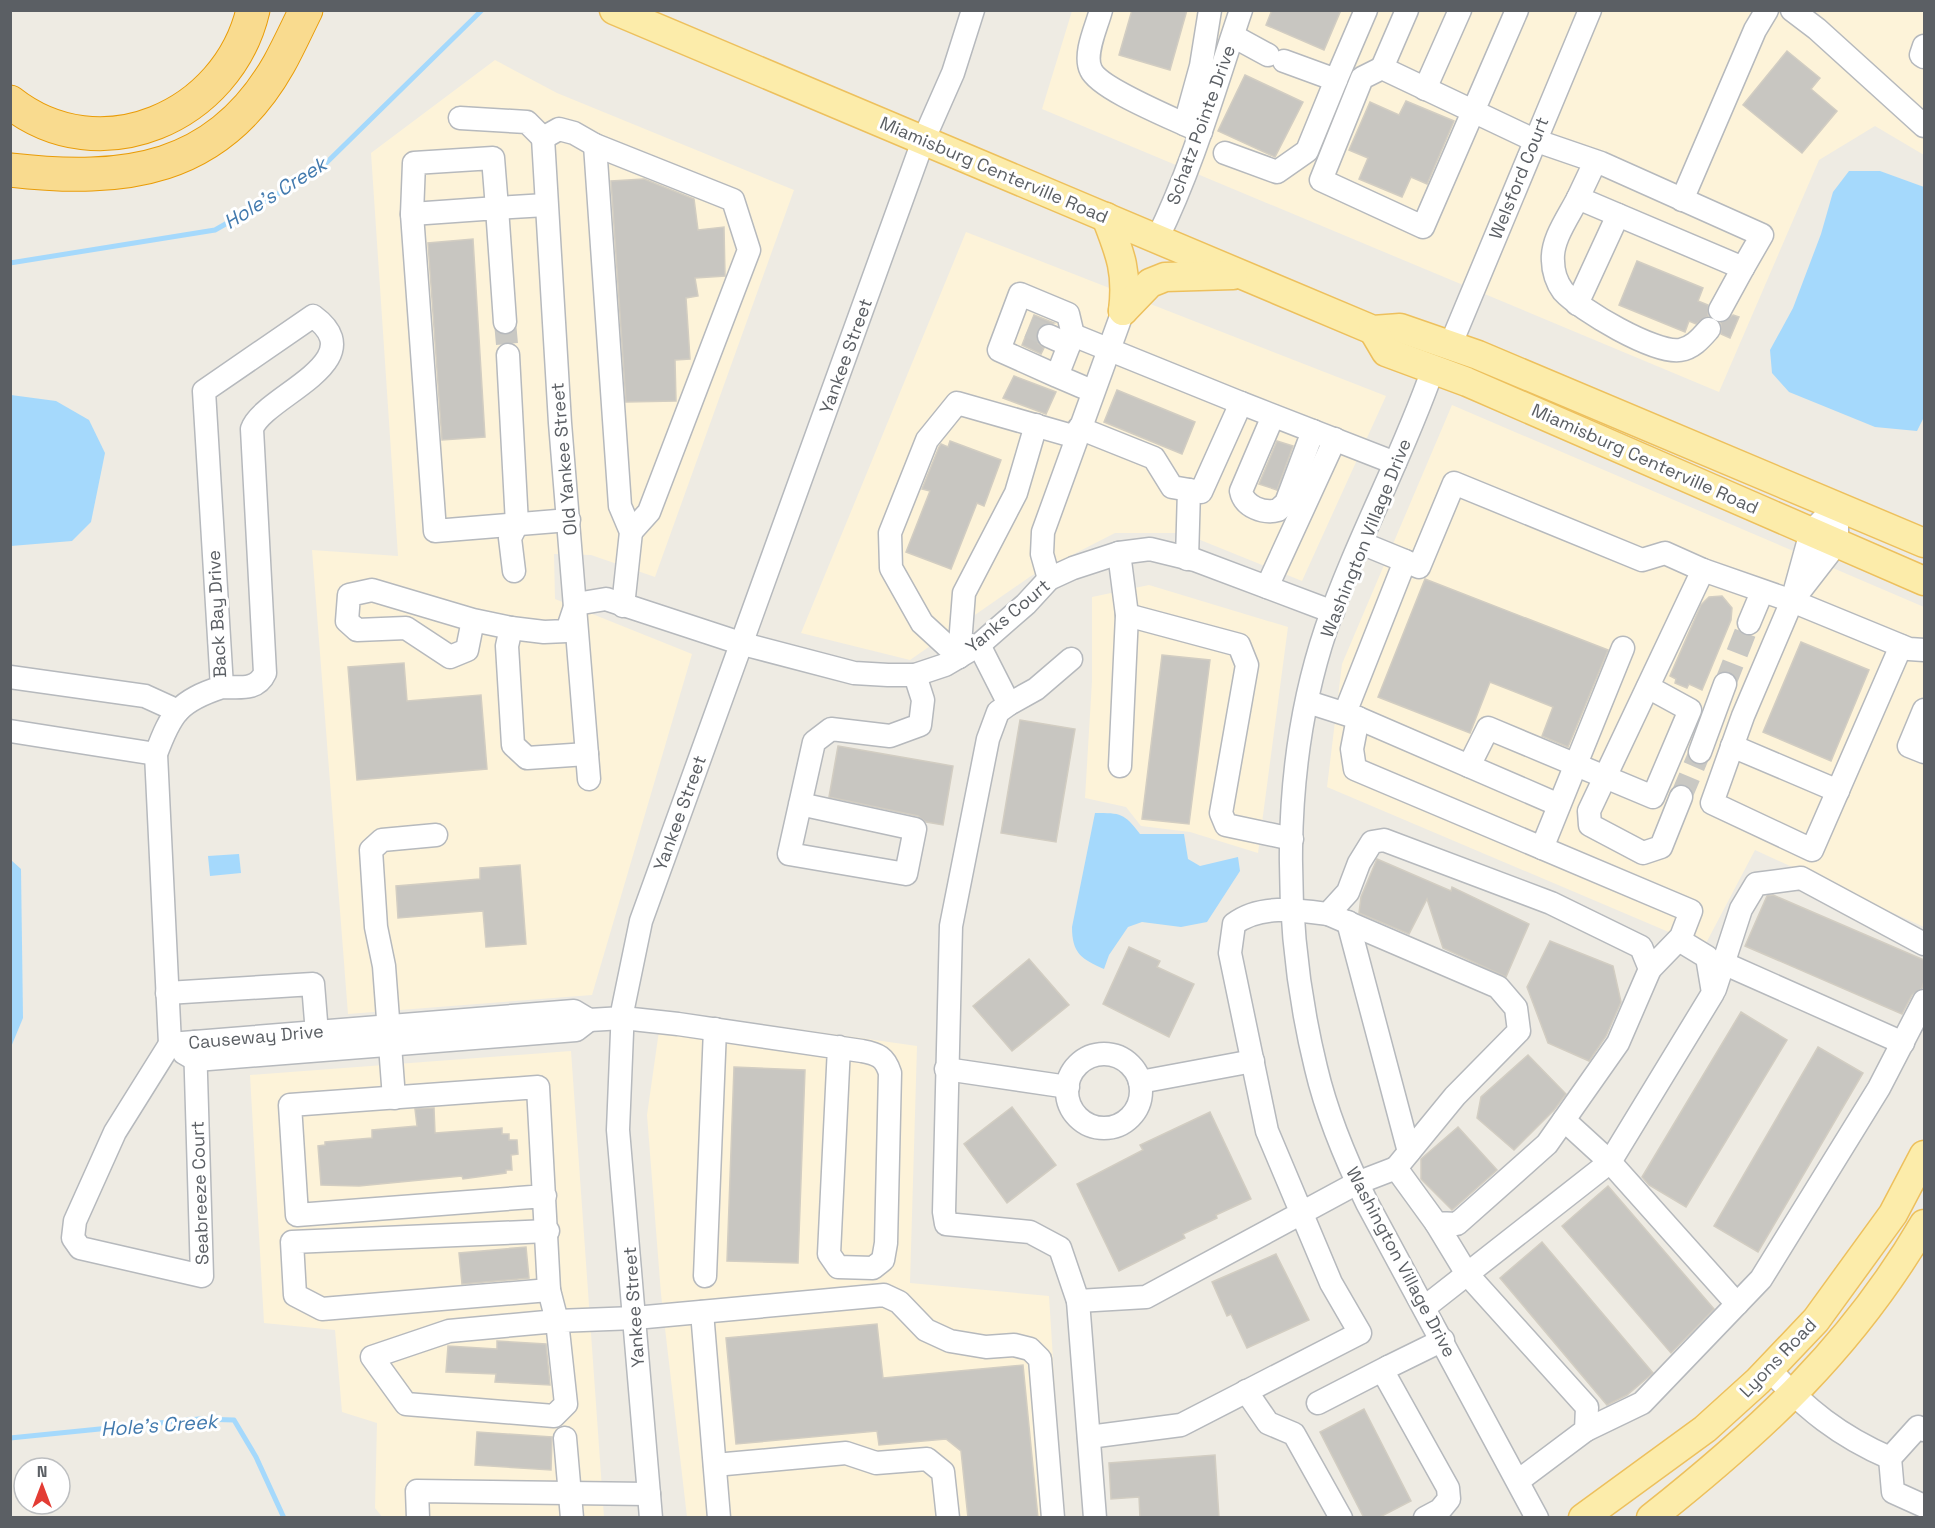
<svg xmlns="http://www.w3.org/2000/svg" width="1935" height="1528" font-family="'Space Grotesk',sans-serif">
  <rect width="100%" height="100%" fill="#eeebe3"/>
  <g fill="#fdf3d9">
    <path d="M1072,11H1924V155L1875,126L1819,160L1719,392L1042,109Z"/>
    <path d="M495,60L557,93L794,190L655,577L591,555L554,554L555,599L692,654L592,995L348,1014L312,550L398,556L371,153Z"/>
    <path d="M966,232L1386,396L1302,581L1183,533H1115L1031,576L910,660L801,633Z"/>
    <path d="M1452,405L1924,607V927L1755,850L1704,947L1327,787L1342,664Z"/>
    <path d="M1149,585L1288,627L1258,853L1190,832L1141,826L1126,807L1085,798L1092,681V597Z"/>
    <path d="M662,1010L917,1046L910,1283L1049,1296L1063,1517H687L661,1294L647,1115Z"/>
    <path d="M571,1051L604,1517L383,1518L375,1508L377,1423L342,1412L335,1330L264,1323L250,1075Z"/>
  </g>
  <g fill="#a5d9fc">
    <path d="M1849,171H1880L1924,187V417L1917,431L1875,427L1789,392L1772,373L1770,350L1793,308L1821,234L1833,192Z"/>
    <path d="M11,395L56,401L89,420L105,453L91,522L72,541L11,546Z"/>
    <path d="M1095,813C1121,813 1124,813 1140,834H1184L1188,859L1200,866L1238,857L1240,871L1207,922L1181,927L1142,922L1128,927L1109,955L1104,969C1082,959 1072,954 1072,927Z"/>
    <path d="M239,854L241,873L210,876L208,856Z"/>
    <path d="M11,860L21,869L23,1018L11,1047Z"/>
  </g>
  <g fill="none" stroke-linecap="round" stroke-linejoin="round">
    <g stroke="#a5d9fc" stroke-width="5">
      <path d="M10,263L215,230L318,171L482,10"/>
      <path d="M10,1438L199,1419L234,1420L256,1457L284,1518"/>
    </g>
  </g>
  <g fill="#c8c6c1" stroke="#d2cdc2" stroke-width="1.5">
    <path d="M1132,10H1187L1170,70L1119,55Z"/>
    <path d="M1272,10H1341L1324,50L1266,25Z"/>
    <path d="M1787,51L1820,78L1811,89L1837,111L1802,153L1743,105Z"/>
    <path d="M1245,75L1303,102L1275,157L1218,131Z"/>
    <path d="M1406,101L1454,121L1427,184L1411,177L1402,197L1359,179L1368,158L1349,150L1370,102L1399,115Z"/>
    <path d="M644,179L694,199L698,230L724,227L725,276L695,278L698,296L686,298L690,359L675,360L676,401L626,402L611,181Z"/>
    <path d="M473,239L485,437L442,440L428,243Z"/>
    <path d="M1637,261L1703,288L1698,301L1708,305V316L1696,324L1689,321L1685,332L1619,305Z"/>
    <path d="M1034,315L1054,323L1042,325L1037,331L1038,343L1044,348L1041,354L1022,345Z"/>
    <path d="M1733,315L1739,317L1730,338L1721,334V323Z"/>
    <path d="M1014,376L1056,392L1046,414L1003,398Z"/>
    <path d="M1117,390L1195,422L1182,454L1104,422Z"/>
    <path d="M950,441L1001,460L984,506L977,503L951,569L906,552L930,491L922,489L939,447L941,444L948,447Z"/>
    <path d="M1277,441L1293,446L1277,490L1259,484Z"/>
    <path d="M1425,579L1608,650L1568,747L1542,736L1553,707L1490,682L1470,733L1378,697Z"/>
    <path d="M1722,596L1732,608L1731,620L1702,690L1689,684L1687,688L1675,683L1676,679L1670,676L1701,605L1709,597Z"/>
    <path d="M1801,642L1869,670L1831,761L1763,732Z"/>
    <path d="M1162,655L1210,660L1189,824L1142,819Z"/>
    <path d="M404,663L407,701L481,695L487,769L357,780L348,667Z"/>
    <path d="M1020,720L1075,729L1056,842L1001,833Z"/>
    <path d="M838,746L953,766L943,825L926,822L918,816L829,797Z"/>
    <path d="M1377,859L1451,891L1452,887L1529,924L1506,977L1443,948L1427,899L1409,934L1359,913L1361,897Z"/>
    <path d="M520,865L526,944L486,947L483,911L398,918L396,886L480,879V868Z"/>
    <path d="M1773,895L1924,960V981L1922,988L1912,995L1902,1014L1745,946L1767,896Z"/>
    <path d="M1550,941L1613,966L1621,1002L1606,1036L1589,1061L1548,1043L1527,987Z"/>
    <path d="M1129,947L1160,961L1157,967L1194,984L1169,1037L1103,1004Z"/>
    <path d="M1029,959L1069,1005L1012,1051L973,1006Z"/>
    <path d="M1741,1012L1787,1040L1686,1207L1649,1185L1642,1177Z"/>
    <path d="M1818,1047L1863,1073L1758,1252L1714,1226Z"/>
    <path d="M1528,1055L1566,1094L1554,1110L1514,1150L1477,1118L1481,1097Z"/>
    <path d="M734,1067L805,1070L798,1263L727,1261Z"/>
    <path d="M1012,1107L1056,1165L1007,1203L964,1144Z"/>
    <path d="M434,1108L435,1133L502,1128V1134H509V1140H517L518,1154L511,1155L512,1170H506V1173L463,1179L462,1176L359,1186L321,1185L318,1146L325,1145V1142L372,1138V1130L417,1126L415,1109Z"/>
    <path d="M1210,1112L1251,1199L1216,1215L1217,1218L1183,1234L1185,1238L1119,1271L1077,1184L1143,1150L1140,1145Z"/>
    <path d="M1458,1127L1497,1170L1452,1210L1421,1179V1159Z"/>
    <path d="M1608,1186L1714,1309L1671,1353L1562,1226Z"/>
    <path d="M1542,1242L1653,1373L1627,1395L1607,1405L1500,1278Z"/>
    <path d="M526,1247L529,1278L462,1284L459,1253Z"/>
    <path d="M1276,1254L1309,1320L1247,1348L1231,1314L1227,1316L1212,1282Z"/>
    <path d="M877,1324L883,1378L1023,1365L1038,1518H968L961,1451L946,1439L879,1445L877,1431L736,1444L726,1338Z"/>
    <path d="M497,1341L546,1344L550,1385L495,1382L496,1374L446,1372L448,1346L497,1349Z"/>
    <path d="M1364,1409L1411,1501L1378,1518H1364L1320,1432Z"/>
    <path d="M477,1432L552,1437L551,1470L475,1465Z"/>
    <path d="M1215,1455L1219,1518H1140L1139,1497L1111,1499L1109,1463Z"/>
  </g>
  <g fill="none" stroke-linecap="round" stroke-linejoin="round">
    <g stroke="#c9c8c3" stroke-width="22" stroke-dasharray="22 11" stroke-linecap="butt">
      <path d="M505,322L508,355"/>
      <path d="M1029,327L1049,336"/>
      <path d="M1725,684L1749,623"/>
      <path d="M1681,797L1700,752"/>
    </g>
    <g stroke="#b6b9bd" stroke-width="25">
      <g id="minor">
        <path d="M1101,10C1097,26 1083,54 1091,70C1100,90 1178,120 1201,132"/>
        <path d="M1517,10L1423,227L1321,180L1362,78L1382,68L1534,140L1601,163L1762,235L1743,268L1578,198L1595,162"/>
        <path d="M1792,10L1817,29L1924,126"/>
        <path d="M1233,36L1268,55"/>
        <path d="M1924,46L1921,55L1924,57"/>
        <path d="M1284,61L1336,80L1366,10"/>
        <path d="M1382,68L1407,10"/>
        <path d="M1425,89L1460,10"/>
        <path d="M460,118L527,122L543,138"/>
        <path d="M1185,124L1201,66L1210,10"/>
        <path d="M543,138L560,423L589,779"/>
        <path d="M543,138L559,129L574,133L595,145L733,200L749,250L649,512L631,532"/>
        <path d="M595,145L620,506L631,532L623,606"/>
        <path d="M1225,153L1277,172L1307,151L1336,80"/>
        <path d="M1578,198C1569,216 1551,240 1553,261C1553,271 1557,283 1563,291C1580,310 1655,354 1680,350C1693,348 1701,338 1709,329"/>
        <path d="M1682,200L1755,30L1767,10"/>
        <path d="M546,205L497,208L493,158L414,163L412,214L435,531L569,520"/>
        <path d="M412,214L497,208L505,322"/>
        <path d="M1157,239C1193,166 1215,87 1241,10"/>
        <path d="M1577,304L1618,215"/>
        <path d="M1720,310L1743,268"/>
        <path d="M1073,335L1241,403L1201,492L1172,487L1154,458L1079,428"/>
        <path d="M1049,336L1069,345"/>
        <path d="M1450,346L1590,10"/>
        <path d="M508,355L517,524L510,538L514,571"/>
        <path d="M1433,369C1402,458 1356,541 1326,629C1280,766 1282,929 1316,1068C1327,1115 1346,1160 1367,1203L1537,1518"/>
        <path d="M1057,376L999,350L1020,294L1068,314L1073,335L1057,376L1092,391"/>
        <path d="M1241,403L1395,463"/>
        <path d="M1273,416L1241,491C1244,507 1264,514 1278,510L1286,503L1313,431"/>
        <path d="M1837,505V543L1792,601L1811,532Z"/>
        <path d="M1119,553L1127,615L1120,766"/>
        <path d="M1187,559L1189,490"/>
        <path d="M1405,561L1419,567L1454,483L1642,560L1665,553L1703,570L1792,601L1909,649L1924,650"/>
        <path d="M1049,579L1042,554L1043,532L1123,311"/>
        <path d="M1267,587L1335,439"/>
        <path d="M1792,601L1743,716L1712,803L1812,850L1901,646"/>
        <path d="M1127,615L1239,645L1247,665L1221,813L1226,825L1292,839"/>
        <path d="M473,620L467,650L450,657L406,628L357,630L347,621L349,595L372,590L473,620L511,628L544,632L567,631L576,604L606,599L743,644L854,673L888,675H915L945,665L979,645L1026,604L1049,579L1073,568L1119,553L1150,549L1195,560L1333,612"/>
        <path d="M1749,623L1762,592"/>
        <path d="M511,628L507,646L513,745L527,758L587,754"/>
        <path d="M979,645L1009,704L998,712L988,739L951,926L944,1212L946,1224L1030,1232L1060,1248L1078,1301L1095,1518"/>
        <path d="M959,657L922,623L891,568L890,533L927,440L957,403L1076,437"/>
        <path d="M959,657L964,593L1016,493L1036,425"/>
        <path d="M10,677L145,696L178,711"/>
        <path d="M1308,702L1358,718L1559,805"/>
        <path d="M1009,704L1036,689L1071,659"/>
        <path d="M1924,710L1909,746L1924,752"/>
        <path d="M1345,713L1405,561L1361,543"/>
        <path d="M1358,718L1352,749L1355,769L1691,911L1681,937L1650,969"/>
        <path d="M10,731L156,754"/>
        <path d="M1732,746L1838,791"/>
        <path d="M1700,752L1725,684"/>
        <path d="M1469,766L1488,728L1653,797L1690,710L1648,687"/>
        <path d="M1681,797L1661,847L1643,853L1590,825L1589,811L1703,570"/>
        <path d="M800,804L915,829L906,874L789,854L814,742L831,729L890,736L920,725L923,700L915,675"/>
        <path d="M1542,848L1623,648"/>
        <path d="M1328,914L1498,987L1516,1008L1519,1031L1455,1096L1396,1168"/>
        <path d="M1348,922L1409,1152"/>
        <path d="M1723,963L1903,1043"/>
        <path d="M1715,989L1741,909L1756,884L1801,878L1924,944"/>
        <path d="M167,993L313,984L318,1046"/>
        <path d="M170,1044L156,754C171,713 179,701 222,687L204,391L313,316C376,362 263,396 252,429L265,673C257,691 239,687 222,687"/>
        <path d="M170,1044L574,1011L589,1020L623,1018L678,1024L862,1051C878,1054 885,1057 890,1073L886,1243L883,1260L873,1268L838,1267L829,1254L839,1047"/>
        <path d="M170,1044L115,1132L75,1221L73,1238L80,1248L202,1276L195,1042"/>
        <path d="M184,1053L196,1060L576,1030L589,1020"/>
        <circle cx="1104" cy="1091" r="37"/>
        <path d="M946,1069L1068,1087"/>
        <path d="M1140,1082L1253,1061"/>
        <path d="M394,1098L384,966L376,927L371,850L382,840L436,835"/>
        <path d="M1564,1120L1610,1162L1737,1304"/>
        <path d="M545,1196L297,1215L290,1105L538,1087L549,1290L557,1321L566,1404L554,1416L406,1404L372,1357L449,1331L557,1321L635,1318L884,1295L899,1302L926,1330L950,1341L986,1347L1014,1345L1030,1349L1040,1359L1053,1518"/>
        <path d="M1436,1223L1467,1274L1587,1407L1586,1430L1518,1481"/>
        <path d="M548,1231L292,1242L295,1295L322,1309L549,1290"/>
        <path d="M705,1276L715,1029"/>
        <path d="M1078,1301L1146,1297L1357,1183L1396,1168L1436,1223L1457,1224L1547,1144L1618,1043L1650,969L1641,947L1551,903L1384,840L1372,842L1359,863L1348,892L1328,914C1298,910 1260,904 1234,924L1230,953L1267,1131L1331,1283L1360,1333L1181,1425L1089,1437"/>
        <path d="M1425,1307L1610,1162L1713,993L1707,957L1679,940"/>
        <path d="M702,1312L719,1518"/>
        <path d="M1769,1369C1806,1409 1839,1436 1890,1458"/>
        <path d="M1246,1391L1268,1423L1294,1434L1341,1518"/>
        <path d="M1318,1403L1388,1367"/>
        <path d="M1586,1430L1642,1403L1761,1279L1879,1088L1924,1001"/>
        <path d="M1924,1430L1918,1427L1890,1458L1893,1492L1924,1506"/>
        <path d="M565,1438L572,1518"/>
        <path d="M715,1465L846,1453L876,1463L927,1459L943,1472L948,1518"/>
        <path d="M418,1518L417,1491L649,1494"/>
        <path d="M651,1518L618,1130L623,1008L641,921L923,141L953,73L973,10"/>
        <path d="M1425,1518L1440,1510L1449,1499L1448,1488L1385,1375L1388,1367L1443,1340"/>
      </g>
    </g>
    <g stroke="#edc05d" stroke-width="31">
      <g id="major">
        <path d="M614,10L1373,330L1400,328L1478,355L1924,543"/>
        <path d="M1106,217C1120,253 1128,272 1123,311"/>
        <path d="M1123,311L1150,283L1165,277L1233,275"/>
        <path d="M1373,330L1386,352L1467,382L1924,581"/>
        <path d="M1583,1518L1705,1429L1758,1381L1816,1320L1893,1214L1924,1155"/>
        <path d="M1651,1518C1762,1430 1852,1347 1924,1224"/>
      </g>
    </g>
    <g stroke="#e99c08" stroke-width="35">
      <g id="highway">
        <path d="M10,102C100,173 228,117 253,10"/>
        <path d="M10,170C124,183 218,172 279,64C289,46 297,28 306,10"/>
      </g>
    </g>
    <use href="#minor" stroke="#fff" stroke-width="22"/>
    <use href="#major" stroke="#fcecaa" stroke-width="28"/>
    <use href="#highway" stroke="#f9db8f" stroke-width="33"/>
  </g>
  <g text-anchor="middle" stroke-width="6" stroke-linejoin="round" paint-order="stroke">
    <g font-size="18" fill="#5b5f64" stroke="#fff">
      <text transform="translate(1201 125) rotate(-70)" y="6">Schatz Pointe Drive</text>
      <text transform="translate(994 170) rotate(23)" y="6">Miamisburg Centerville Road</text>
      <text transform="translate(1519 178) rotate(-68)" y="6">Welsford Court</text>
      <text transform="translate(846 356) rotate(-70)" y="6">Yankee Street</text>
      <text transform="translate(564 459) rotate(-95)" y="6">Old Yankee Street</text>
      <text transform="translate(1645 459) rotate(24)" y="6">Miamisburg Centerville Road</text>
      <text transform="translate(1366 538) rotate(-68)" y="6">Washington Village Drive</text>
      <text transform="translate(217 614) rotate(-93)" y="6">Back Bay Drive</text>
      <text transform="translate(1008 616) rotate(-40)" y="6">Yanks Court</text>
      <text transform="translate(680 813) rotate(-70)" y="6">Yankee Street</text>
      <text transform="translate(256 1037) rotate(-5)" y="6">Causeway Drive</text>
      <text transform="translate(200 1193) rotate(-92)" y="6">Seabreeze Court</text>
      <text transform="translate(1401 1262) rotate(62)" y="6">Washington Village Drive</text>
      <text transform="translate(634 1307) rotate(-94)" y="6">Yankee Street</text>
      <text transform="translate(1778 1358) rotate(-46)" y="6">Lyons Road</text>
    </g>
    <g font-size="20" font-style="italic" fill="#427aae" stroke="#fff">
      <text transform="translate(275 193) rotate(-32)" y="7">Hole's Creek</text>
      <text transform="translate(159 1425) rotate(-4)" y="7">Hole's Creek</text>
    </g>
  </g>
  <rect width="1935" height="1528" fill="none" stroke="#5b5f64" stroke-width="24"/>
  <g transform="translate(42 1486)"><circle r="28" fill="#ffffff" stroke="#bdbfc1" stroke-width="1.5"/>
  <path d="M0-4.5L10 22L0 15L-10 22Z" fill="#e33c34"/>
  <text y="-9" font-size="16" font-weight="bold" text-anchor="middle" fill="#5b5f64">N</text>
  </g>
</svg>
